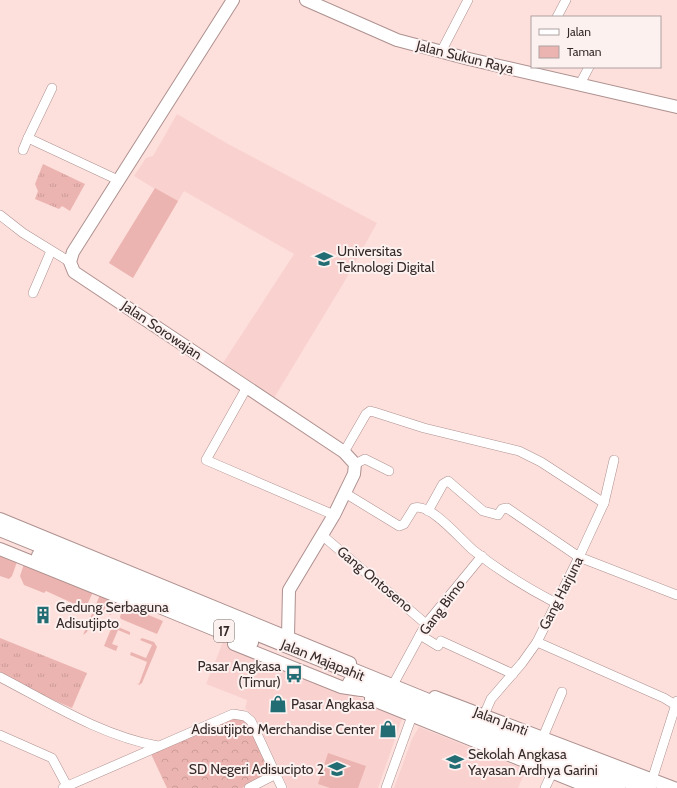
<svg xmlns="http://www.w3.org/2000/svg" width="677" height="788" font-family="Cabin,sans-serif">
  <defs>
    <pattern id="grass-tufts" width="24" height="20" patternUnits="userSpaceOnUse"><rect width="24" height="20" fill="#ecb4b0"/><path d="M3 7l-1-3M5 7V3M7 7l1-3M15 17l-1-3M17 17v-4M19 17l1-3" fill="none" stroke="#cb9b98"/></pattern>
    <pattern id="forest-crowns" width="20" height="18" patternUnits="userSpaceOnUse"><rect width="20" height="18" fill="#ecb4b0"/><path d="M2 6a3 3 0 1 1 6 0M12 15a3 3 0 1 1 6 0" fill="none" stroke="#cb9b98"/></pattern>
  </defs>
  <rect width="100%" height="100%" fill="#fddfdc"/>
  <g fill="#f9d2cf">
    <path d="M177,114L228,144L377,223L343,284L274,398L223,363L294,254L184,191L133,278L109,263L155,189L134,176L146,158L153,156Z"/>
    <path d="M223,642L403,716L378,788H288L255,718L245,708L247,700L206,684Z"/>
    <path d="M419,727L526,770L518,788H394L412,739Z"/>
  </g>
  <g fill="url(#grass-tufts)">
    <path d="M43,164L85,184L70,211L62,206L59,209L35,199L38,191L35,184Z"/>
    <path d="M0,638L87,673L72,708L0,677Z"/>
  </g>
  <path fill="url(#forest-crowns)" d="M233,718H240L247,723L269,771L266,776L242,788H167L151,754Z"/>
  <g fill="#ecb4b0">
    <path d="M155,188L178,201L133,278L109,263Z"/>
    <path d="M0,555L17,562L12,576L9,579L0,576Z"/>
    <path d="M24,564L93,592L86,607H81L46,591L44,593L24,585L20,576Z"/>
    <path d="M100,595L116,602L111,615L96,609L87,632L83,635Z"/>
    <path d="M124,605L163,621L157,634L121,619L120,617Z"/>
    <path d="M116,626L130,632V635L118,630L112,644L118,646L116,651L104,646L111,629Z"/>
    <path d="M142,638L154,642L157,647L142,683L139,685L137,683L139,684L147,662L130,655L131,652L146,658L152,645L140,640Z"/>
    <path d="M328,753L366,766L358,788H330L318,784Z"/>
  </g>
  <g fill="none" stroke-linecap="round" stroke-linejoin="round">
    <g stroke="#ad918f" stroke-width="10">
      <g id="street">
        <path d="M557,17L566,0"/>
        <path d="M441,52L468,0"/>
        <path d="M580,84L589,67"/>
        <path d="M52,88L28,138L118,180"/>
        <path d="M23,150L28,138"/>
        <path d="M0,215L23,233L70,262"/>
        <path d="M33,293L51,251"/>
        <path d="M247,387L206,460L334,515"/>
        <path d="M344,452L366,414L370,411L374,412L424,428L519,451L541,462L604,503"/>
        <path d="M355,464L365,459L389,471"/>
        <path d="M345,493L399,526L404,524L414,508C430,502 461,540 473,550C498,570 527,588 556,603"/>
        <path d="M428,511L443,484L448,481L483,511L498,515L502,509L507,508L579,557L677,595"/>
        <path d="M323,536L426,624"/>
        <path d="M420,635L438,646L441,641L513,674"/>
        <path d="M537,642L664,698L677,706"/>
        <path d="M0,677C50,703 102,736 158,746"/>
        <path d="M395,681L426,624L482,556"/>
        <path d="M484,715L491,699L522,663L537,642L579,557L604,503L614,460"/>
        <path d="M0,735L52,758L67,786"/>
        <path d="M543,737L562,692"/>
        <path d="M652,780L677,701"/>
        <path d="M63,788L233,714L245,716L251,721L282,788"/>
        <path d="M249,788L276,774"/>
        <path d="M386,788L412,716"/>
        <path d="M545,788L552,773"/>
      </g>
    </g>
    <g stroke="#ad918f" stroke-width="14">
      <g id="secondary">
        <path d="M233,0L73,252L70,262L74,272L344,452L355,464L354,474L334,515L289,590L288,636"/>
        <path d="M306,0L397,40L469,59L677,107"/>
        <path d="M0,519L350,663"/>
        <path d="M0,549L141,606"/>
        <path d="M234,644L341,687L361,690"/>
        <path d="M435,697L674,788"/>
        <path d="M371,699L591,788"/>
      </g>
    </g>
    <g stroke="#ad918f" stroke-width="18">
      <g id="highway">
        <path d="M0,528L443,708L648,788"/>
        <path d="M40,556L250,642"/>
        <path d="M351,683L617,788"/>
      </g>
    </g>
    <use href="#street" stroke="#fff" stroke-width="9"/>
    <use href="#secondary" stroke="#fff" stroke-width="12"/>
    <use href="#highway" stroke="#fff" stroke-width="16"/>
  </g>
  <defs>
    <g id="university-bare" transform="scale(1.38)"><path d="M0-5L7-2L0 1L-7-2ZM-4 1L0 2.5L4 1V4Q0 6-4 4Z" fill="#226d73" stroke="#fdf1f0" stroke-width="2.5" paint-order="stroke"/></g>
    <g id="building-bare" transform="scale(1.38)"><path d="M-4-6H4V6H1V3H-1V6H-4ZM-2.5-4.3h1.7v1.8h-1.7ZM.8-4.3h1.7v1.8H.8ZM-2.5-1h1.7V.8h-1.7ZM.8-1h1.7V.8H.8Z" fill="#226d73" stroke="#fdf1f0" stroke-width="2.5" paint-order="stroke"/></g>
    <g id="bus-bare" transform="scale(1.38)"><path d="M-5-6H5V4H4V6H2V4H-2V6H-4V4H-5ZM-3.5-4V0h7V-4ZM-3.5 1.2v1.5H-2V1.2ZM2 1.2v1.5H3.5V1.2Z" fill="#226d73" stroke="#fdf1f0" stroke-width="2.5" paint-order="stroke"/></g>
    <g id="shop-bare" transform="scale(1.38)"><path d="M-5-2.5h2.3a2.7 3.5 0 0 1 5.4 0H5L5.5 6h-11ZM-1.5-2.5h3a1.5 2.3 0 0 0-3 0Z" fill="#226d73" stroke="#fdf1f0" stroke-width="2.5" paint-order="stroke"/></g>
    <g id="school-bare" transform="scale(1.38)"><path d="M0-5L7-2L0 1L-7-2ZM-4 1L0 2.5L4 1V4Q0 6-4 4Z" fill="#226d73" stroke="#fdf1f0" stroke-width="2.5" paint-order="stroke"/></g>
  </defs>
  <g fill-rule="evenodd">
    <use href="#university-bare" x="324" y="259"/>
    <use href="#building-bare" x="43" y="615"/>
    <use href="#bus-bare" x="294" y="674"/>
    <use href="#shop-bare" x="278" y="704"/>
    <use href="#shop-bare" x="388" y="729"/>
    <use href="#school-bare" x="455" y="762"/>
    <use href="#school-bare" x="337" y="769"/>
  </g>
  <g text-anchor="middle" stroke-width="4" stroke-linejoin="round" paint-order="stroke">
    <rect fill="#fdf1f0" stroke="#726665" stroke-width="1" x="214" y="620" width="20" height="22" rx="3"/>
    <g font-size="13" font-weight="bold" fill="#372b2a">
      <text x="224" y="636">17</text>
    </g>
    <g font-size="14" fill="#372b2a" stroke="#fdf1f0">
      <text transform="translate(465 57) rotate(14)" y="5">Jalan Sukun Raya</text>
      <text transform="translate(162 330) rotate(34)" y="5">Jalan Sorowajan</text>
      <text transform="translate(375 579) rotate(40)" y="5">Gang Ontoseno</text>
      <text transform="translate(561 593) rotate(-63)" y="5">Gang Harjuna</text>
      <text transform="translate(442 607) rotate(-53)" y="5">Gang Bimo</text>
      <text transform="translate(323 660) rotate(22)" y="5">Jalan Majapahit</text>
      <text transform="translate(501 721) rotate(21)" y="5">Jalan Janti</text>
    </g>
    <g font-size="14" fill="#372b2a" stroke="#fdf1f0" text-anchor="start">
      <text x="337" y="256">Universitas<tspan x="337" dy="16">Teknologi Digital</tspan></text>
      <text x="56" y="612">Gedung Serbaguna<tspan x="56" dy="16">Adisutjipto</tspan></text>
      <text x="281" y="671" text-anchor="end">Pasar Angkasa<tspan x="281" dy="16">(Timur)</tspan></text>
      <text x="291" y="709">Pasar Angkasa</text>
      <text x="375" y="734" text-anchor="end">Adisutjipto Merchandise Center</text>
      <text x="468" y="759">Sekolah Angkasa<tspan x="468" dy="16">Yayasan Ardhya Garini</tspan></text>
      <text x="324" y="774" text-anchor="end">SD Negeri Adisucipto 2</text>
    </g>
  </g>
  <rect x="531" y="16" width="130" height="52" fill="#fdf1f0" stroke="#aea2a1"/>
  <rect x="539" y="29" width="20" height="6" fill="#ffffff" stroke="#aea2a1"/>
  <text x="567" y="36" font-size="12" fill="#372b2a">Jalan</text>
  <rect x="539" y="46" width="20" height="12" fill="#ecb4b0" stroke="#aea2a1"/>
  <text x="567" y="56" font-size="12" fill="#372b2a">Taman</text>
</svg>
